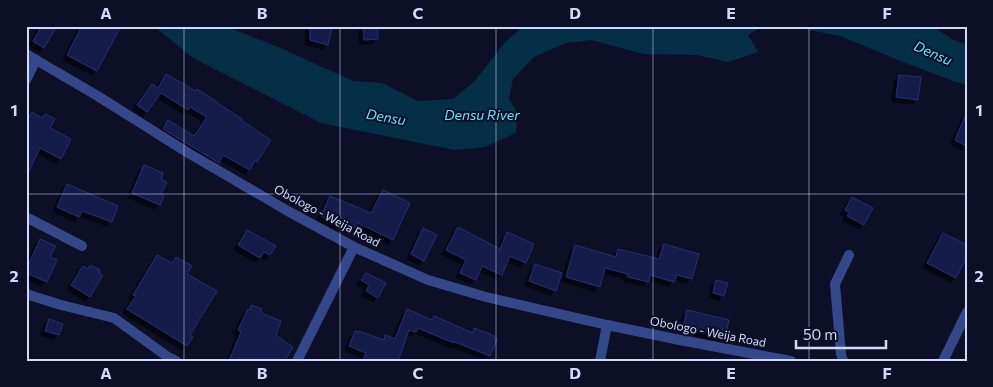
<svg xmlns="http://www.w3.org/2000/svg" width="993" height="387" font-family="Commissioner,sans-serif">
  <defs>
    <filter id="shadow"><feDropShadow dx="-4.5" dy="4.5" stdDeviation="0" flood-color="#0009"/></filter>
  </defs>
  <rect width="100%" height="100%" fill="#0d0f26"/>
  <g fill="#052f46">
    <path d="M154,26H225L283,49L353,81L382,83L418,101L453,99L475,81L505,42L524,26H763L748,35L758,52L728,62L697,55L644,54L591,40L566,43L534,57L513,79L509,99L517,113L516,133L485,147L455,150L321,123L193,58Z"/>
    <path d="M772,26H932L952,39L967,45V85L953,81L898,60L840,36L798,28Z"/>
  </g>
  <g fill="#171b49" stroke="#272d77" filter="url(#shadow)">
    <path d="M42,26H57L44,48L33,41Z"/>
    <path d="M82,26H121L97,71L67,55Z"/>
    <path d="M310,26H323V28H332L328,45L310,40Z"/>
    <path d="M363,26H378V39L364,40Z"/>
    <path d="M166,74L196,91L197,89L216,101V102L242,119L241,120L271,140L257,162L255,160L250,170L223,155L219,163L163,129L168,120L194,136L207,117L190,107L188,110L161,93L147,112L137,105L152,84L158,88Z"/>
    <path d="M899,75L921,77L918,100L896,97Z"/>
    <path d="M32,112L42,118L45,114L55,119L50,128L71,139L61,159L40,148L26,177V122Z"/>
    <path d="M967,112V146L955,140Z"/>
    <path d="M144,165L163,173L161,179L167,182L161,194L164,196L160,205L132,193Z"/>
    <path d="M67,184L118,206L112,222L82,211L79,217L57,207Z"/>
    <path d="M383,190L410,203L393,240L358,223L356,228L351,226L350,228L321,216L330,196L371,213Z"/>
    <path d="M852,197L873,208L864,225L847,216L849,213L845,210Z"/>
    <path d="M458,227L500,249L507,232L534,244L526,263L510,256L502,275L482,266L476,280L460,273L466,260L446,250Z"/>
    <path d="M423,228L437,235L424,261L411,254Z"/>
    <path d="M247,230L276,246L270,255L264,252L260,258L238,245Z"/>
    <path d="M943,233L967,245V257L956,278L927,263Z"/>
    <path d="M40,239L56,246L50,257L57,260L47,282L26,273V270Z"/>
    <path d="M664,244L699,254L692,279L677,275L674,282L650,275L649,282L628,277V274L605,268L600,287L566,277L575,245L616,257L618,249L659,259Z"/>
    <path d="M157,255L172,263L176,257L192,266L187,274L217,291L190,335L193,337L187,346L127,309L136,296L133,295Z"/>
    <path d="M535,264L562,273L556,291L529,281Z"/>
    <path d="M90,265L100,270L99,273L103,275L90,297L71,285L83,266L88,269Z"/>
    <path d="M366,273L386,283L378,298L366,291L369,285L361,280Z"/>
    <path d="M716,280L728,283L724,296L713,293Z"/>
    <path d="M251,305L262,309L261,313L281,321L276,335L293,347L285,361H229L241,332L238,330L248,309L250,310Z"/>
    <path d="M407,309L432,320L434,316L473,333L474,328L495,336L494,339L497,340L490,356L455,342L454,343L418,328L416,332L409,330L398,361H363L366,353L349,346L355,331L359,332V331L384,340L385,335L395,339Z"/>
    <path d="M687,310L729,320L725,337L683,327Z"/>
    <path d="M49,319L63,324L59,335L45,331Z"/>
  </g>
  <g fill="none" stroke-linecap="round" stroke-linejoin="round">
    <g stroke="#344889" stroke-width="10">
      <path d="M26,80L36,60"/>
      <path d="M26,217L82,246"/>
      <path d="M26,294L61,305L114,318L168,357L176,361"/>
      <path d="M297,361L354,247"/>
      <path d="M600,361L607,325"/>
      <path d="M843,361L841,354L835,284L849,255"/>
      <path d="M943,361L967,312"/>
    </g>
    <path stroke="#344889" stroke-width="10" d="M26,54L96,95L190,154L286,210L354,247L428,280L486,297L607,325L680,340L791,361"/>
  </g>
  <path fill="none" stroke="#d2d9ff" stroke-width="1" stroke-opacity="0.55" d="M184,26V361M340,26V361M496,26V361M653,26V361M809,26V361M26,194H967"/>
  <g text-anchor="middle" stroke-width="4" stroke-linejoin="round" paint-order="stroke">
    <g font-size="12" fill="#d2d9ff" stroke="#0d0f26">
      <text transform="translate(327 216) rotate(28)" y="4">Obologo - Weija Road</text>
      <text transform="translate(708 332) rotate(11)" y="4">Obologo - Weija Road</text>
    </g>
    <g font-size="14" font-style="italic" fill="#60e1ff" stroke="#0d0f26">
      <text transform="translate(933 53) rotate(24)" y="5">Densu</text>
      <text x="482" y="120">Densu River</text>
      <text transform="translate(386 117) rotate(10)" y="5">Densu</text>
    </g>
  </g>
  <rect width="993" height="387" fill="none" stroke="#0d0f26" stroke-width="55"/>
  <path d="M796 340v8h90v-8" fill="none" stroke="#d2d9ff" stroke-width="2.5"/>
  <text x="803" y="340" font-size="15" fill="#d2d9ff" stroke="#0d0f26" stroke-width="4" paint-order="stroke">50 m</text>
  <rect x="28" y="28" width="938" height="332" fill="none" stroke="#d2d9ff" stroke-width="2"/>
  <g font-size="16" text-anchor="middle" font-weight="bold" fill="#d2d9ff">
    <text x="106" y="19">A</text>
    <text x="262" y="19">B</text>
    <text x="418" y="19">C</text>
    <text x="575" y="19">D</text>
    <text x="731" y="19">E</text>
    <text x="887" y="19">F</text>
    <text x="14" y="116">1</text>
    <text x="979" y="116">1</text>
    <text x="14" y="282">2</text>
    <text x="979" y="282">2</text>
    <text x="106" y="379">A</text>
    <text x="262" y="379">B</text>
    <text x="418" y="379">C</text>
    <text x="575" y="379">D</text>
    <text x="731" y="379">E</text>
    <text x="887" y="379">F</text>
  </g>
</svg>
